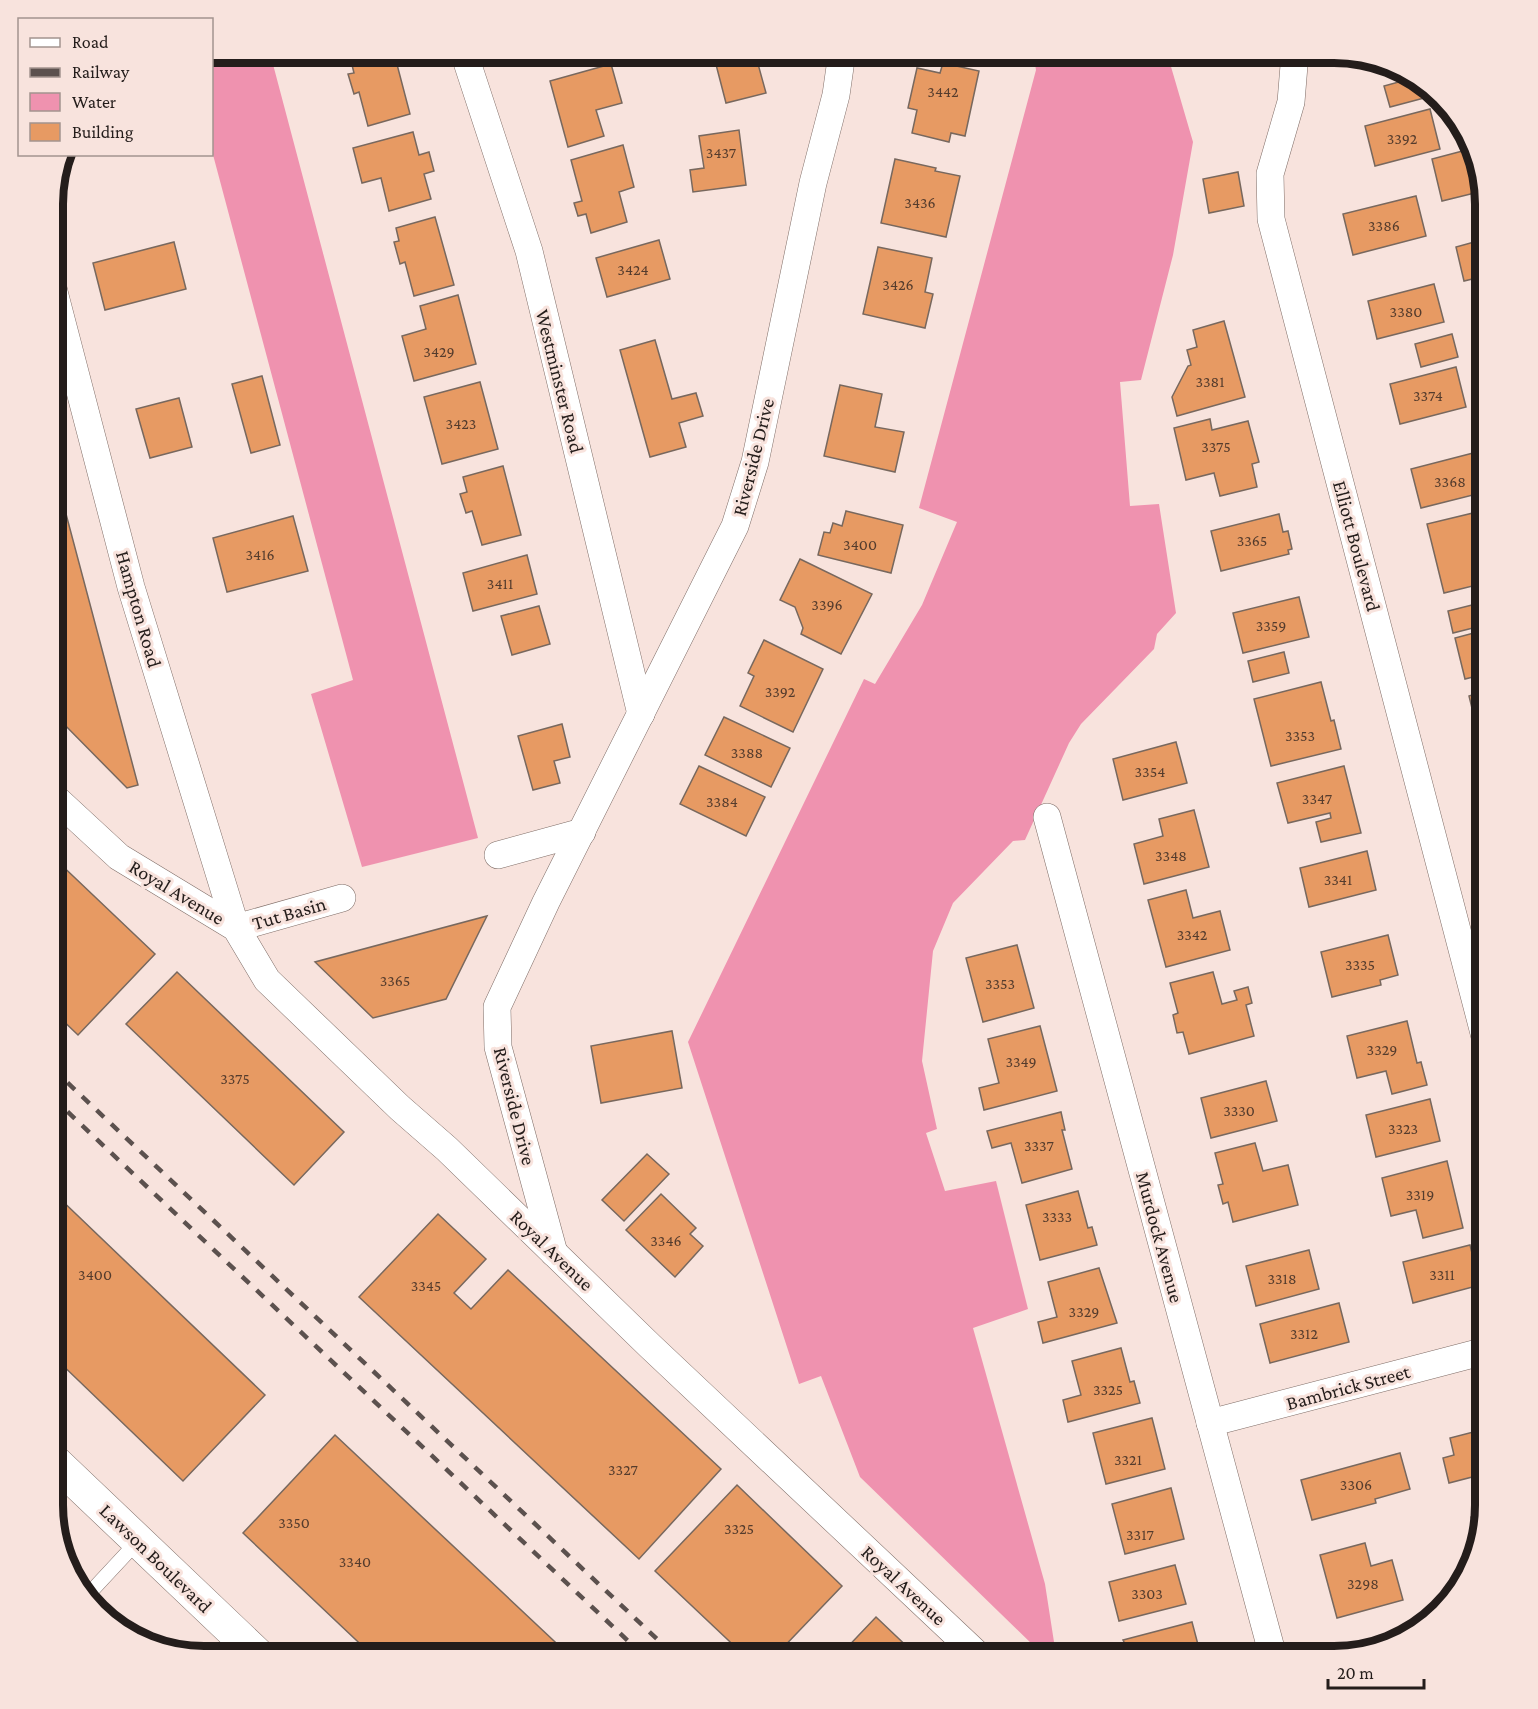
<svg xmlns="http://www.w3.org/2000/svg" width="1538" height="1709" font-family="'Crimson Pro',serif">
  <rect width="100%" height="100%" fill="#f8e3dd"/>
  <g fill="#ef92af">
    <path d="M212,53H270L478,838L362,867L311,694L353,680L212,151Z"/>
    <path d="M1033,53H1167L1193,142L1173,255L1141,380L1120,382L1130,506L1159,504L1176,613L1157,634L1154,649L1081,724L1069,743L1025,840L1013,841L953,903L933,951L922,1061L937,1129L926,1133L945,1191L996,1181L1028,1309L973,1328L1045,1584L1054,1642L1034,1646L860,1477L821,1376L799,1384L688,1042L864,679L875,684L922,605L957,522L919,508L1036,70Z"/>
  </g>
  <g fill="#e79a63" stroke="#78685e" stroke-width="1.5">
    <path d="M366,53H394L410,114L368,126L359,92L354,94L348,74L354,73L350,57Z"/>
    <path d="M543,53H583L546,63Z"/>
    <path d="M713,53H755L766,93L726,103Z"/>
    <path d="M1378,62L1393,66L1380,69Z"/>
    <path d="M943,63L979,71L965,136L951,133L949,142L912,133L917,110L908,108L917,68L940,73Z"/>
    <path d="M611,64L622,103L596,110L604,136L568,147L550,81Z"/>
    <path d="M1413,78L1425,88L1428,97L1390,107L1384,86Z"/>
    <path d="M1430,109L1440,149L1375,166L1365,126Z"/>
    <path d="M739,130L746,185L693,192L690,170L704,168L699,136Z"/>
    <path d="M413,132L419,155L429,152L434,171L424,174L431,199L389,211L381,178L362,183L353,148Z"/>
    <path d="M623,145L634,187L619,192L627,222L591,233L586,214L578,216L574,203L582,201L571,160Z"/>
    <path d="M1474,148L1483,191L1442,201L1432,159Z"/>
    <path d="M895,159L936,168L935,171L960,176L946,237L881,223Z"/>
    <path d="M1238,172L1244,206L1209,213L1203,179Z"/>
    <path d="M1416,196L1426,236L1353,255L1343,214Z"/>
    <path d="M435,217L454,285L414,296L405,262L400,264L394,242L399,241L396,228Z"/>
    <path d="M1485,239V276L1464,281L1456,247Z"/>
    <path d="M659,240L670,279L607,297L596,258Z"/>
    <path d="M174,242L186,289L105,310L93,263Z"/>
    <path d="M878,247L932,258L925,292L933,294L925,328L863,314Z"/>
    <path d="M1434,284L1444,322L1377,339L1368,301Z"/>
    <path d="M458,295L476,364L414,381L402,336L426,329L420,306Z"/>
    <path d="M1224,321L1245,397L1177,416L1172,397L1188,366L1191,365L1187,350L1197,347L1193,330Z"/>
    <path d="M1452,334L1458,357L1421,367L1415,344Z"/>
    <path d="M655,340L672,399L696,393L703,416L679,423L686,447L650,457L620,350Z"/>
    <path d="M1456,367L1466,407L1400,424L1390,384Z"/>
    <path d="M262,376L280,445L251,453L232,384Z"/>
    <path d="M480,382L498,449L442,464L424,397Z"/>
    <path d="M840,385L882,394L875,427L904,432L895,472L824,456Z"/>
    <path d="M179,398L192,447L150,458L136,409Z"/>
    <path d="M1210,419L1212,430L1248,421L1259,462L1252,464L1257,487L1220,496L1214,473L1186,480L1174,428Z"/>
    <path d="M1481,451L1485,471V492L1421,508L1411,469Z"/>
    <path d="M53,465L138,785L127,788L53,713Z"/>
    <path d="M503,466L521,535L482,545L472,511L466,513L460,494L467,492L463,477Z"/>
    <path d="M846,511L903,525L891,573L818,555L824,532L830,533L833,523L842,526Z"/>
    <path d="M1473,513L1480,541L1485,539V583L1444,593L1427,524Z"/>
    <path d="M1279,514L1283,532L1288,531L1292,549L1288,550L1289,554L1221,571L1211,531Z"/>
    <path d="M293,516L308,571L227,592L213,538Z"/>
    <path d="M527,555L537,594L473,611L463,573Z"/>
    <path d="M800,559L872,594L841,654L801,634L803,628L795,607L780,600Z"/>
    <path d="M1299,597L1309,637L1243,653L1233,613Z"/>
    <path d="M1484,602L1485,625L1453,633L1448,611Z"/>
    <path d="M539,606L550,644L512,655L501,616Z"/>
    <path d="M1485,630V674L1465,679L1455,638Z"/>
    <path d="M764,640L823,669L793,732L740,706L754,676L748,673Z"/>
    <path d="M1284,652L1289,673L1253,682L1248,661Z"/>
    <path d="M1321,682L1331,721L1334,720L1341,749L1271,766L1254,699Z"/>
    <path d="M1485,691V761L1469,696Z"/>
    <path d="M724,717L790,748L771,787L705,755Z"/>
    <path d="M562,724L570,757L554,761L560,783L533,790L518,736Z"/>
    <path d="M1176,742L1187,783L1123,800L1113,759Z"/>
    <path d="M699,766L765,797L746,836L680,804Z"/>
    <path d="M1344,766L1361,833L1321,842L1316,822L1331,818L1330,813L1288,823L1277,783Z"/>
    <path d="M1194,810L1209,867L1144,884L1134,844L1163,836L1159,819Z"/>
    <path d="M1367,851L1376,890L1309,907L1300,868Z"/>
    <path d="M53,857L155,954L78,1035L53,1011Z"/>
    <path d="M1186,890L1193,918L1220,911L1230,950L1166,967L1148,900Z"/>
    <path d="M487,916L446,999L373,1018L315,962Z"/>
    <path d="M1388,935L1398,975L1380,980L1381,985L1332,997L1321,952Z"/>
    <path d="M1017,945L1034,1008L983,1022L966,958Z"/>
    <path d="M177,972L344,1132L294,1185L126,1024Z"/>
    <path d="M1213,972L1222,1004L1237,1000L1234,991L1248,987L1252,1003L1246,1005L1254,1036L1189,1054L1183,1032L1177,1033L1173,1015L1178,1013L1170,983Z"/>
    <path d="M1407,1021L1417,1063L1421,1062L1427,1085L1392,1094L1386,1071L1357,1078L1347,1036Z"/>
    <path d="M1040,1026L1057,1091L984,1110L979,1088L999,1083L988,1039Z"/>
    <path d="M672,1031L682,1088L601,1103L591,1046Z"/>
    <path d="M1266,1081L1277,1121L1211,1138L1201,1098Z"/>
    <path d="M1430,1099L1440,1141L1376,1157L1366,1115Z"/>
    <path d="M1061,1112L1065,1130H1062L1072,1169L1022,1183L1011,1143L992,1148L987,1131Z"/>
    <path d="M1255,1143L1263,1171L1288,1165L1298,1205L1233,1222L1228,1202L1223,1204L1218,1185L1223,1184L1215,1153Z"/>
    <path d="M647,1154L669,1174L624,1221L602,1200Z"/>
    <path d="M1447,1161L1463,1228L1423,1238L1416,1210L1391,1216L1382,1178Z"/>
    <path d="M1078,1191L1088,1228L1092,1227L1097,1245L1040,1260L1026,1205Z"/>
    <path d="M53,1192L265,1395L183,1481L53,1356Z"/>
    <path d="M661,1194L696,1228L690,1234L703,1246L675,1277L626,1230Z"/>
    <path d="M438,1214L486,1259L454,1293L471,1309L508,1270L721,1469L639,1559L359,1297Z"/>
    <path d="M1470,1245L1480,1285L1413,1303L1403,1262Z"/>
    <path d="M1309,1250L1319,1289L1256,1306L1246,1266Z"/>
    <path d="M1099,1268L1117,1323L1043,1343L1038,1322L1057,1317L1048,1282Z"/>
    <path d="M1339,1303L1349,1342L1270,1363L1260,1324Z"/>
    <path d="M1121,1348L1130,1382L1134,1381L1140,1403L1068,1422L1063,1400L1081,1395L1072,1361Z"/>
    <path d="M1152,1418L1165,1469L1106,1484L1093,1433Z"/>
    <path d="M1485,1429V1494L1480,1475L1449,1483L1443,1458L1454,1455L1450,1438Z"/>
    <path d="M335,1435L570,1656H373L243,1533Z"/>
    <path d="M1400,1453L1410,1489L1375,1499L1376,1503L1312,1520L1301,1480Z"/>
    <path d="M737,1485L842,1586L775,1656H745L655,1571Z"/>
    <path d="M1171,1488L1184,1539L1125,1554L1112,1504Z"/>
    <path d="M1484,1514L1477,1541L1471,1517Z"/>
    <path d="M1365,1543L1371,1566L1392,1560L1403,1600L1337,1618L1320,1555Z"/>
    <path d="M1175,1565L1186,1604L1119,1621L1109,1582Z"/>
    <path d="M876,1617L917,1656H839Z"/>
    <path d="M1192,1622L1201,1656H1106L1104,1649L1125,1644L1123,1640Z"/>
  </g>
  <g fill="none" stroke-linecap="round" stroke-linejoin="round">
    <g stroke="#7f6d67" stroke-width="15">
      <path id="service" d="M85,1598L138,1541"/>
    </g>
    <g stroke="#7f6d67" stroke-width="28">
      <g id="minor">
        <path d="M464,53L529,251L641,714"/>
        <path d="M1295,53L1291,102L1270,174L1271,219L1485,1037"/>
        <path d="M53,288L131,587L236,928L342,898"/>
        <path d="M53,796L119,857L236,928L267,980L400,1108L447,1149L650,1346L979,1656"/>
        <path d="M1047,817L1273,1656"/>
        <path d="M498,855L582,832"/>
        <path d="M554,1253L498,1047L497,1007L546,902L735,526L755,462L813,183L836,95L842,53"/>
        <path d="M1210,1423L1485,1351"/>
      </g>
    </g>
    <g stroke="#7f6d67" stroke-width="34">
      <path id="secondary" d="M53,1460L259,1656"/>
    </g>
    <use href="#service" stroke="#fff" stroke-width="14"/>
    <use href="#minor" stroke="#fff" stroke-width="27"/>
    <use href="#secondary" stroke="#fff" stroke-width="33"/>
    <g stroke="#5c514e" stroke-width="4.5" stroke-dasharray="10 10" stroke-linecap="butt">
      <path d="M53,1069L675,1656"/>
      <path d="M53,1098L644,1656"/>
    </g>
  </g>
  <g text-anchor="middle" stroke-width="6" stroke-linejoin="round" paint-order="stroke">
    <g font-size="16" fill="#553c2d">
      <text x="943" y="97">3442</text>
      <text x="1402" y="144">3392</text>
      <text x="721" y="158">3437</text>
      <text x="920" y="208">3436</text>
      <text x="1384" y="231">3386</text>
      <text x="633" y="275">3424</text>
      <text x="898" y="290">3426</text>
      <text x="1406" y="317">3380</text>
      <text x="439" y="357">3429</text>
      <text x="1210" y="387">3381</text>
      <text x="1428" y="401">3374</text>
      <text x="461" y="429">3423</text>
      <text x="1216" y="452">3375</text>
      <text x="1450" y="487">3368</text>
      <text x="1252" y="546">3365</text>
      <text x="860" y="550">3400</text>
      <text x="260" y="560">3416</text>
      <text x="500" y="589">3411</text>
      <text x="827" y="610">3396</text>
      <text x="1271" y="631">3359</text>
      <text x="780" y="697">3392</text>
      <text x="1300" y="741">3353</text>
      <text x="747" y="758">3388</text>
      <text x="1150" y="777">3354</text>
      <text x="1317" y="804">3347</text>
      <text x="722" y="807">3384</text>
      <text x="1171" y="861">3348</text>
      <text x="1338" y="885">3341</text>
      <text x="1192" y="940">3342</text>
      <text x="1360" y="970">3335</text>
      <text x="395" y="986">3365</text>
      <text x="1000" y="989">3353</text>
      <text x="1382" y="1055">3329</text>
      <text x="1021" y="1067">3349</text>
      <text x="235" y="1084">3375</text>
      <text x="1239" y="1116">3330</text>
      <text x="1403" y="1134">3323</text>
      <text x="1039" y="1151">3337</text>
      <text x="1420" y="1200">3319</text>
      <text x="1057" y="1222">3333</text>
      <text x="666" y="1246">3346</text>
      <text x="95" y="1280">3400</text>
      <text x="1442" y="1280">3311</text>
      <text x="1282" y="1284">3318</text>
      <text x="426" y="1291">3345</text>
      <text x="1084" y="1317">3329</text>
      <text x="1304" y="1339">3312</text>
      <text x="1108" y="1395">3325</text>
      <text x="1128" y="1465">3321</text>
      <text x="623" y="1475">3327</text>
      <text x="1356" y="1490">3306</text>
      <text x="294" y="1528">3350</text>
      <text x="739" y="1534">3325</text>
      <text x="1140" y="1540">3317</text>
      <text x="355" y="1567">3340</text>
      <text x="1363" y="1589">3298</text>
      <text x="1147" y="1599">3303</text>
    </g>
    <g font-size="20" fill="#241d1b" stroke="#f8e3dd">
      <text transform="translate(560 381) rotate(76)" y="7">Westminster Road</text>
      <text transform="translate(753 457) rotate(-76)" y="7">Riverside Drive</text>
      <text transform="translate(1357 546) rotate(75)" y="7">Elliott Boulevard</text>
      <text transform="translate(139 609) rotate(74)" y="7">Hampton Road</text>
      <text transform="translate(177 892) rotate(31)" y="7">Royal Avenue</text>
      <text transform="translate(289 913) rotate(-16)" y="7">Tut Basin</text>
      <text transform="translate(515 1106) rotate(76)" y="7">Riverside Drive</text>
      <text transform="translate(1160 1237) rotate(75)" y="7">Murdock Avenue</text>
      <text transform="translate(552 1250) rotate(44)" y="7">Royal Avenue</text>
      <text transform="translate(1348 1387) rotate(-15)" y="7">Bambrick Street</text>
      <text transform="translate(156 1558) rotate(44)" y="7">Lawson Boulevard</text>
      <text transform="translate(904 1585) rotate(43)" y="7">Royal Avenue</text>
    </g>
  </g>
  <path d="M0 0H1538V1709H0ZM204 63H1334A141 141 0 0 1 1475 204V1505A141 141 0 0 1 1334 1646H204A141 141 0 0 1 63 1505V204A141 141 0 0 1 204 63Z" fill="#f8e3dd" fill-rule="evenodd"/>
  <path fill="none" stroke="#241d1b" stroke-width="8" d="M204 63H1334A141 141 0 0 1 1475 204V1505A141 141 0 0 1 1334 1646H204A141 141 0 0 1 63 1505V204A141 141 0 0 1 204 63Z"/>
  <rect x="18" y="18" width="195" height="138" fill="#f8e3dd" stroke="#a3948f" stroke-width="1.5"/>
  <rect x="30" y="38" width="30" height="9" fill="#ffffff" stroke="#a3948f" stroke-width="1.5"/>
  <text x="72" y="48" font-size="18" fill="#241d1b">Road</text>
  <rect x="30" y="68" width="30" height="9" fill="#5c514e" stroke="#a3948f" stroke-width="1.5"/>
  <text x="72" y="78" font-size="18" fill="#241d1b">Railway</text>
  <rect x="30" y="93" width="30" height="18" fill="#ef92af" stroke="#a3948f" stroke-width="1.5"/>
  <text x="72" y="108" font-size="18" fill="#241d1b">Water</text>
  <rect x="30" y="123" width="30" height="18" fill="#e79a63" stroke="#a3948f" stroke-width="1.5"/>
  <text x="72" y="138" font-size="18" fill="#241d1b">Building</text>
  <path d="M1328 1679v9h96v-9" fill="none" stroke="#241d1b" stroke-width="3"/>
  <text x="1337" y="1679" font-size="18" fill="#241d1b" stroke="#f8e3dd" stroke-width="4.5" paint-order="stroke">20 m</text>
</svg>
